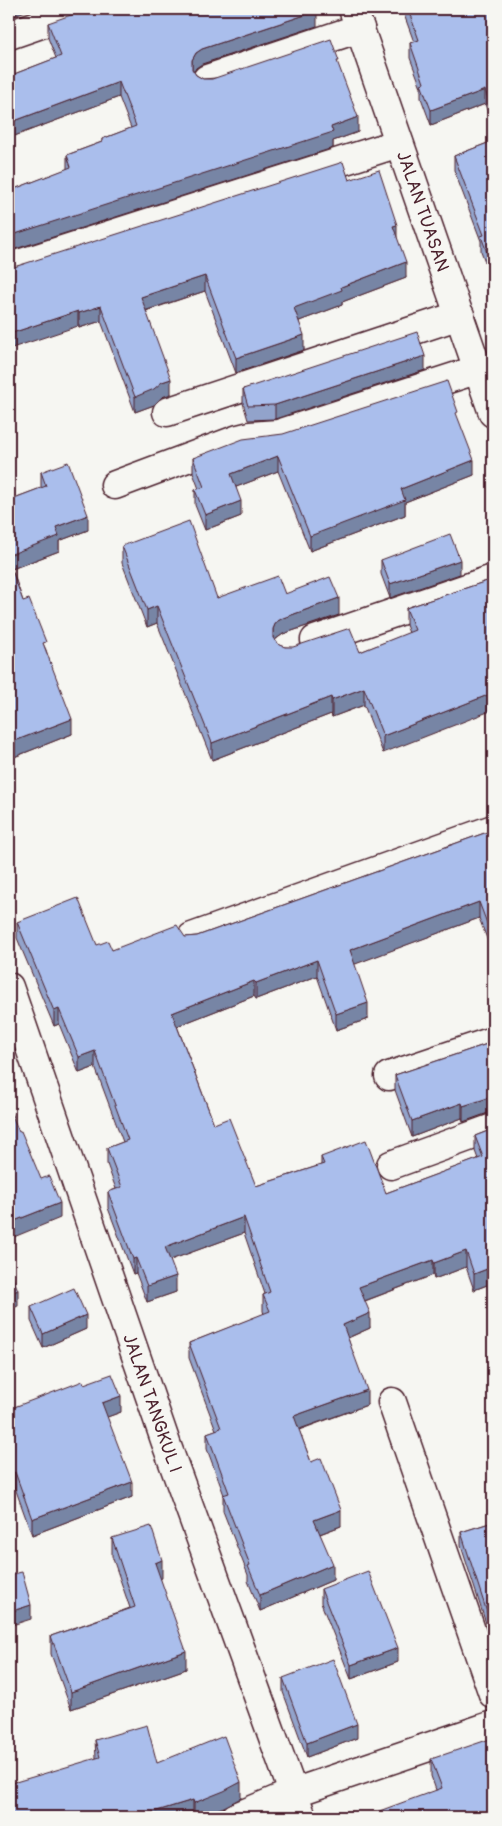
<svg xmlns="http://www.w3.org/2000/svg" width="502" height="1826" font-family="Pangolin,sans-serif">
  <rect width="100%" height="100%" fill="#f6f6f2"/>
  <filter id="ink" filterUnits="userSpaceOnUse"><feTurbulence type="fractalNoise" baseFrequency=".02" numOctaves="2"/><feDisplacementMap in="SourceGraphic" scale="10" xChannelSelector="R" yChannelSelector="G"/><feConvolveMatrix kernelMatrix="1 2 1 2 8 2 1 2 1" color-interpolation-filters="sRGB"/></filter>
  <g filter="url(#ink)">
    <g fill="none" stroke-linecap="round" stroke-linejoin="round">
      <g stroke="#4a1f2b" stroke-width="31">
        <g id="street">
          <path d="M9,35L84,9"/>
          <path d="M207,79L360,28"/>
          <path d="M9,267L399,143"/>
          <path d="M167,412L460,315"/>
          <path d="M115,485L238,439L250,436L278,434L479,369"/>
          <path d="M315,640L493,579"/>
          <path d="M192,937L493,829"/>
          <path id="s1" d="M9,987L167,1446L302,1817"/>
          <path d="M389,1076L493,1041"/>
          <path d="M391,1165L493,1128"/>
          <path d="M392,1402L493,1694"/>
          <path d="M236,1817L293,1793L493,1725"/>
        </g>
      </g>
      <g stroke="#4a1f2b" stroke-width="31">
        <g id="secondary">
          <path id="s2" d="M353,9L493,413"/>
        </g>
      </g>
      <use href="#street" stroke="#f6f6f2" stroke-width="28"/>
      <use href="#secondary" stroke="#f6f6f2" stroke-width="28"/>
    </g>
    <g fill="#92a3cb" stroke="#4a1f2b">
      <path d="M402,9H493V126L485,104L431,125L421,98V87L410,58V43L414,42Z"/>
      <path d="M48,23L317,26L202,64L196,68L194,72L196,75L203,79L339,68L358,132L333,141V148L9,251V191L67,169V155L102,142V139L131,128L119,97L9,138V76L56,58L48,38Z"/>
      <path d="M493,141V299L491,293V278L481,251V241L454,170V156Z"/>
      <path d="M349,180L397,238L406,278L342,302V305L299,321L304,350L236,373L205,291L146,311L171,394L162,397L154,405L135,412L101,321L79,328L78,326L14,267Z"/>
      <path d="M425,370L275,419L248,420L243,403V389Z"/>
      <path d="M458,420L474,475L405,502V515L310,551L278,471L236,487L241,516L205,530L195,505V490L199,489L193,473V458Z"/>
      <path d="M41,472L88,530L59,541V551L12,569L23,601L46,650L72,734L9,759V500L41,488Z"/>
      <path d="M122,546L217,598L285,594L339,615L283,634L275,640L278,644L285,647L360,652L409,633L406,625V608L493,579L383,753L364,705L332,717L331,714L212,760L157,623L147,627L122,563Z"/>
      <path d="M381,560L460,574L390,598L381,574Z"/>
      <path d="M493,830V954L479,918L354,964L368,1019L336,1030L317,976L256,999L254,996L177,1026L214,1124L256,1186L321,1165V1157L386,1193L478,1159L475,1151V1136L493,1129V1304L487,1285L474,1290L466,1267L434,1279L433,1275L365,1301L370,1328L348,1338L367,1405L299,1430L311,1462L341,1526L320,1534L333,1580L260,1611L248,1581V1575L223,1511V1495H224L207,1449V1433L216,1430L189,1358V1343L264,1314L263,1311V1295L265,1294L244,1233L170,1260L176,1292L147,1302L136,1273L133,1274L108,1208V1192L116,1189L107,1164V1148L123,1142L95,1067L79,1073L59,1024L54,1026L17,938V922L112,950L185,937L197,936Z"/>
      <path d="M493,1042V1113H488L463,1122L462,1118L412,1137L395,1090V1075Z"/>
      <path d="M31,1307L86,1329L43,1348L31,1321Z"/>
      <path d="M84,1384L121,1412L107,1417L132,1497L32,1535L15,1488L9,1409Z"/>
      <path d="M493,1522V1645L461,1546V1532Z"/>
      <path d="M112,1538L162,1578H160L186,1669L71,1709L51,1654V1636L130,1608L112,1556Z"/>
      <path d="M321,1589L398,1662L351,1679L321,1603Z"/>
      <path d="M283,1678L357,1738L307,1757L283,1692Z"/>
      <path d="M95,1740L157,1763L241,1798L224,1807L198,1817H193L96,1758Z"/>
      <path d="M431,1759L493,1817L436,1790L431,1776Z"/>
    </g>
    <g fill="#7785a5" stroke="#4a1f2b">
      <path d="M9,9H31L9,17Z"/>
      <path d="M317,11V26L202,64L196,68L192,75V60L196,53L202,49Z"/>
      <path d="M119,82V97L9,138V123Z"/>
      <path d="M485,90V104L431,125V110Z"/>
      <path d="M358,117V132L333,141V148L9,251V236L331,127Z"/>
      <path d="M397,225V240L393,226Z"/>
      <path d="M406,262V278L342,302V305L294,323V308L341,287Z"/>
      <path d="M205,276V291L141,312V297Z"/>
      <path d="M101,306V321L79,328V313Z"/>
      <path d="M78,311V326L9,349V334Z"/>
      <path d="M304,335V350L236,373V358Z"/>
      <path d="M425,356V370L275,419V405Z"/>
      <path d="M171,379V394L162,397L154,405L135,412V397L162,382Z"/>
      <path d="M278,456V471L231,489V474Z"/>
      <path d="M474,460V475L405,502V515L310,551V536L401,489Z"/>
      <path d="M241,501V516L205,530V515Z"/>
      <path d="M88,515V530L59,541V551L9,570V555L56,527Z"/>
      <path d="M460,560V574L390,598V584Z"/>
      <path d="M339,598V615L283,634L276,639L273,646V629L276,622L283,618Z"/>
      <path d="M157,606V623L147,627V610Z"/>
      <path d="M364,688V705L332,717V700Z"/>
      <path d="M493,693V710L383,753V736Z"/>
      <path d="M331,697V714L212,760V743Z"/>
      <path d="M72,719V734L9,759V743Z"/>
      <path d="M479,902V918L350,966V950Z"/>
      <path d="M317,960V976L256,999V983Z"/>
      <path d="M254,981V996L172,1028V1013Z"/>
      <path d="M368,1003V1019L336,1030V1014Z"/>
      <path d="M59,1009V1024L54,1026V1011Z"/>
      <path d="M95,1051V1067L79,1073V1057Z"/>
      <path d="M488,1098V1113L463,1122V1106Z"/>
      <path d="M462,1103V1118L412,1137V1121Z"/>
      <path d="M60,1203V1218L9,1239V1223Z"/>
      <path d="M244,1217V1233L165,1262V1247Z"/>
      <path d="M466,1251V1267L434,1279V1263Z"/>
      <path d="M136,1258V1273L133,1274V1259Z"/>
      <path d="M433,1260V1275L359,1303V1287Z"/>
      <path d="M487,1269V1285L474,1290V1274Z"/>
      <path d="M176,1276V1292L147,1302V1286Z"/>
      <path d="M18,1290V1306L9,1310V1294Z"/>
      <path d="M370,1313V1328L343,1340V1325Z"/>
      <path d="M86,1315V1329L43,1348V1334Z"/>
      <path d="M367,1390V1405L294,1431V1416Z"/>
      <path d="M121,1396V1412L102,1419V1403Z"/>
      <path d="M15,1472V1488L9,1490V1475Z"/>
      <path d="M132,1482V1497L32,1535V1519Z"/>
      <path d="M341,1510V1526L314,1536V1520Z"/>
      <path d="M162,1560V1578L155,1580V1563Z"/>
      <path d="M333,1564V1580L260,1611V1595Z"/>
      <path d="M31,1605V1619L9,1626V1612Z"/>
      <path d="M398,1648V1662L351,1679V1665Z"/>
      <path d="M186,1651V1669L71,1709V1692Z"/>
      <path d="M357,1724V1738L307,1757V1743Z"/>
      <path d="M241,1782V1798L224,1807L198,1817H194V1803Z"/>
      <path d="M193,1800V1816L190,1817H137Z"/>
    </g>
    <g fill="#aabeec" stroke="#4a1f2b">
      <path d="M88,9H317V11L202,49L196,53L192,60V69L196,75L203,79H212L331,39L339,61H337L358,117L331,127L333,132L9,236V191L71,167L67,155L102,142V139L136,126L119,82L9,123V76L61,56L48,23Z"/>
      <path d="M408,9H493V112L485,90L431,110L421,84L424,83L410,43L419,40Z"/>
      <path d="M493,141V269L481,236L484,235L454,156Z"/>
      <path d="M343,162L349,180L379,170L397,225L393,226L406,262L341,287L342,290L294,308L304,335L236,358L205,276L141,297L171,379L162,382L154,389L135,397L101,306L79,313L78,311L9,334V267H14Z"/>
      <path d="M491,278H493V285Z"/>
      <path d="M417,332L425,356L275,405L248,406L243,389Z"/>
      <path d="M447,381L458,412L456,413L474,460L401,489L405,500L310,536L278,456L231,474L241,501L205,515L195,490L204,487L193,458L243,439L283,434Z"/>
      <path d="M68,462L88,515L56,527L59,536L9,555V500L46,486L41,472Z"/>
      <path d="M189,521L217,598L278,576L285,594L330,577L339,598L283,618L276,622L273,629V638L278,644L285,647H293L350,628L360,652L415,630L406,608L493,579V693L383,736L364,688L332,700L331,697L212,743L157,606L147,610L122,546Z"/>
      <path d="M450,534L460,560L390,584L381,560Z"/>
      <path d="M9,562L23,601L29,599L46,642L43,643L72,719L9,743Z"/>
      <path d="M493,830V939L479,902L350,950L368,1003L336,1014L317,960L256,983L254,981L172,1013L214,1124L229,1118L256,1186L324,1164L321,1157L366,1140L386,1193L483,1157L475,1136L493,1129V1289L487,1269L474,1274L466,1251L434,1263L433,1260L359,1287L370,1313L343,1325L367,1390L294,1416L311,1462L321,1458L341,1510L314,1520L333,1564L260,1595L248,1566L250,1565L223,1495L229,1493L207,1433L221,1428L189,1343L270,1311L263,1295L270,1292L244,1217L165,1247L176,1276L147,1286L136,1258L133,1259L108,1192L122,1187L107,1148L128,1140L95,1051L79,1057L59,1009L54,1011L17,922L78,898L97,945L108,941L112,950L177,925L185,937L197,936Z"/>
      <path d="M493,1042V1097L488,1098L463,1106L462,1103L412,1121L395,1075Z"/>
      <path d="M9,1108L19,1132L21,1131L41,1179L49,1176L60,1203L9,1223Z"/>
      <path d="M9,1268L18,1290L9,1294Z"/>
      <path d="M74,1288L86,1315L43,1334L31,1307Z"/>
      <path d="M112,1374L121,1396L102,1403L132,1482L32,1519L15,1472L9,1475V1409L83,1381L84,1384Z"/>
      <path d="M493,1522V1631L461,1532Z"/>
      <path d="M151,1526L162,1560L155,1563L186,1651L71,1692L51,1636L135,1607L112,1538Z"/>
      <path d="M368,1571L398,1648L351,1665L321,1589Z"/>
      <path d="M22,1572L31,1605L9,1612V1575Z"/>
      <path d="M333,1659L357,1724L307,1743L283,1678Z"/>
      <path d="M147,1725L157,1763L224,1736L241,1782L224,1791L194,1803L193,1800L137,1817H9V1784L100,1757L95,1740Z"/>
      <path d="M493,1738V1817H363L442,1788L431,1759Z"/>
    </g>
  </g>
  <g text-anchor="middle" stroke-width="4.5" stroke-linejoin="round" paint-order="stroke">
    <g font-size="18" fill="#4a1f2b" stroke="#f6f6f2">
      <text dy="6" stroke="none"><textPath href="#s2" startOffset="214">JALAN TUASAN</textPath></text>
      <text dy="6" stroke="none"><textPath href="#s1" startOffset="440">JALAN TANGKUL I</textPath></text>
    </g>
  </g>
  <rect width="502" height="1826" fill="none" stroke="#f6f6f2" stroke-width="30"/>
  <rect x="15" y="15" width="472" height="1796" fill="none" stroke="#4a1f2b" stroke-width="2" filter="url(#ink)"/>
</svg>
